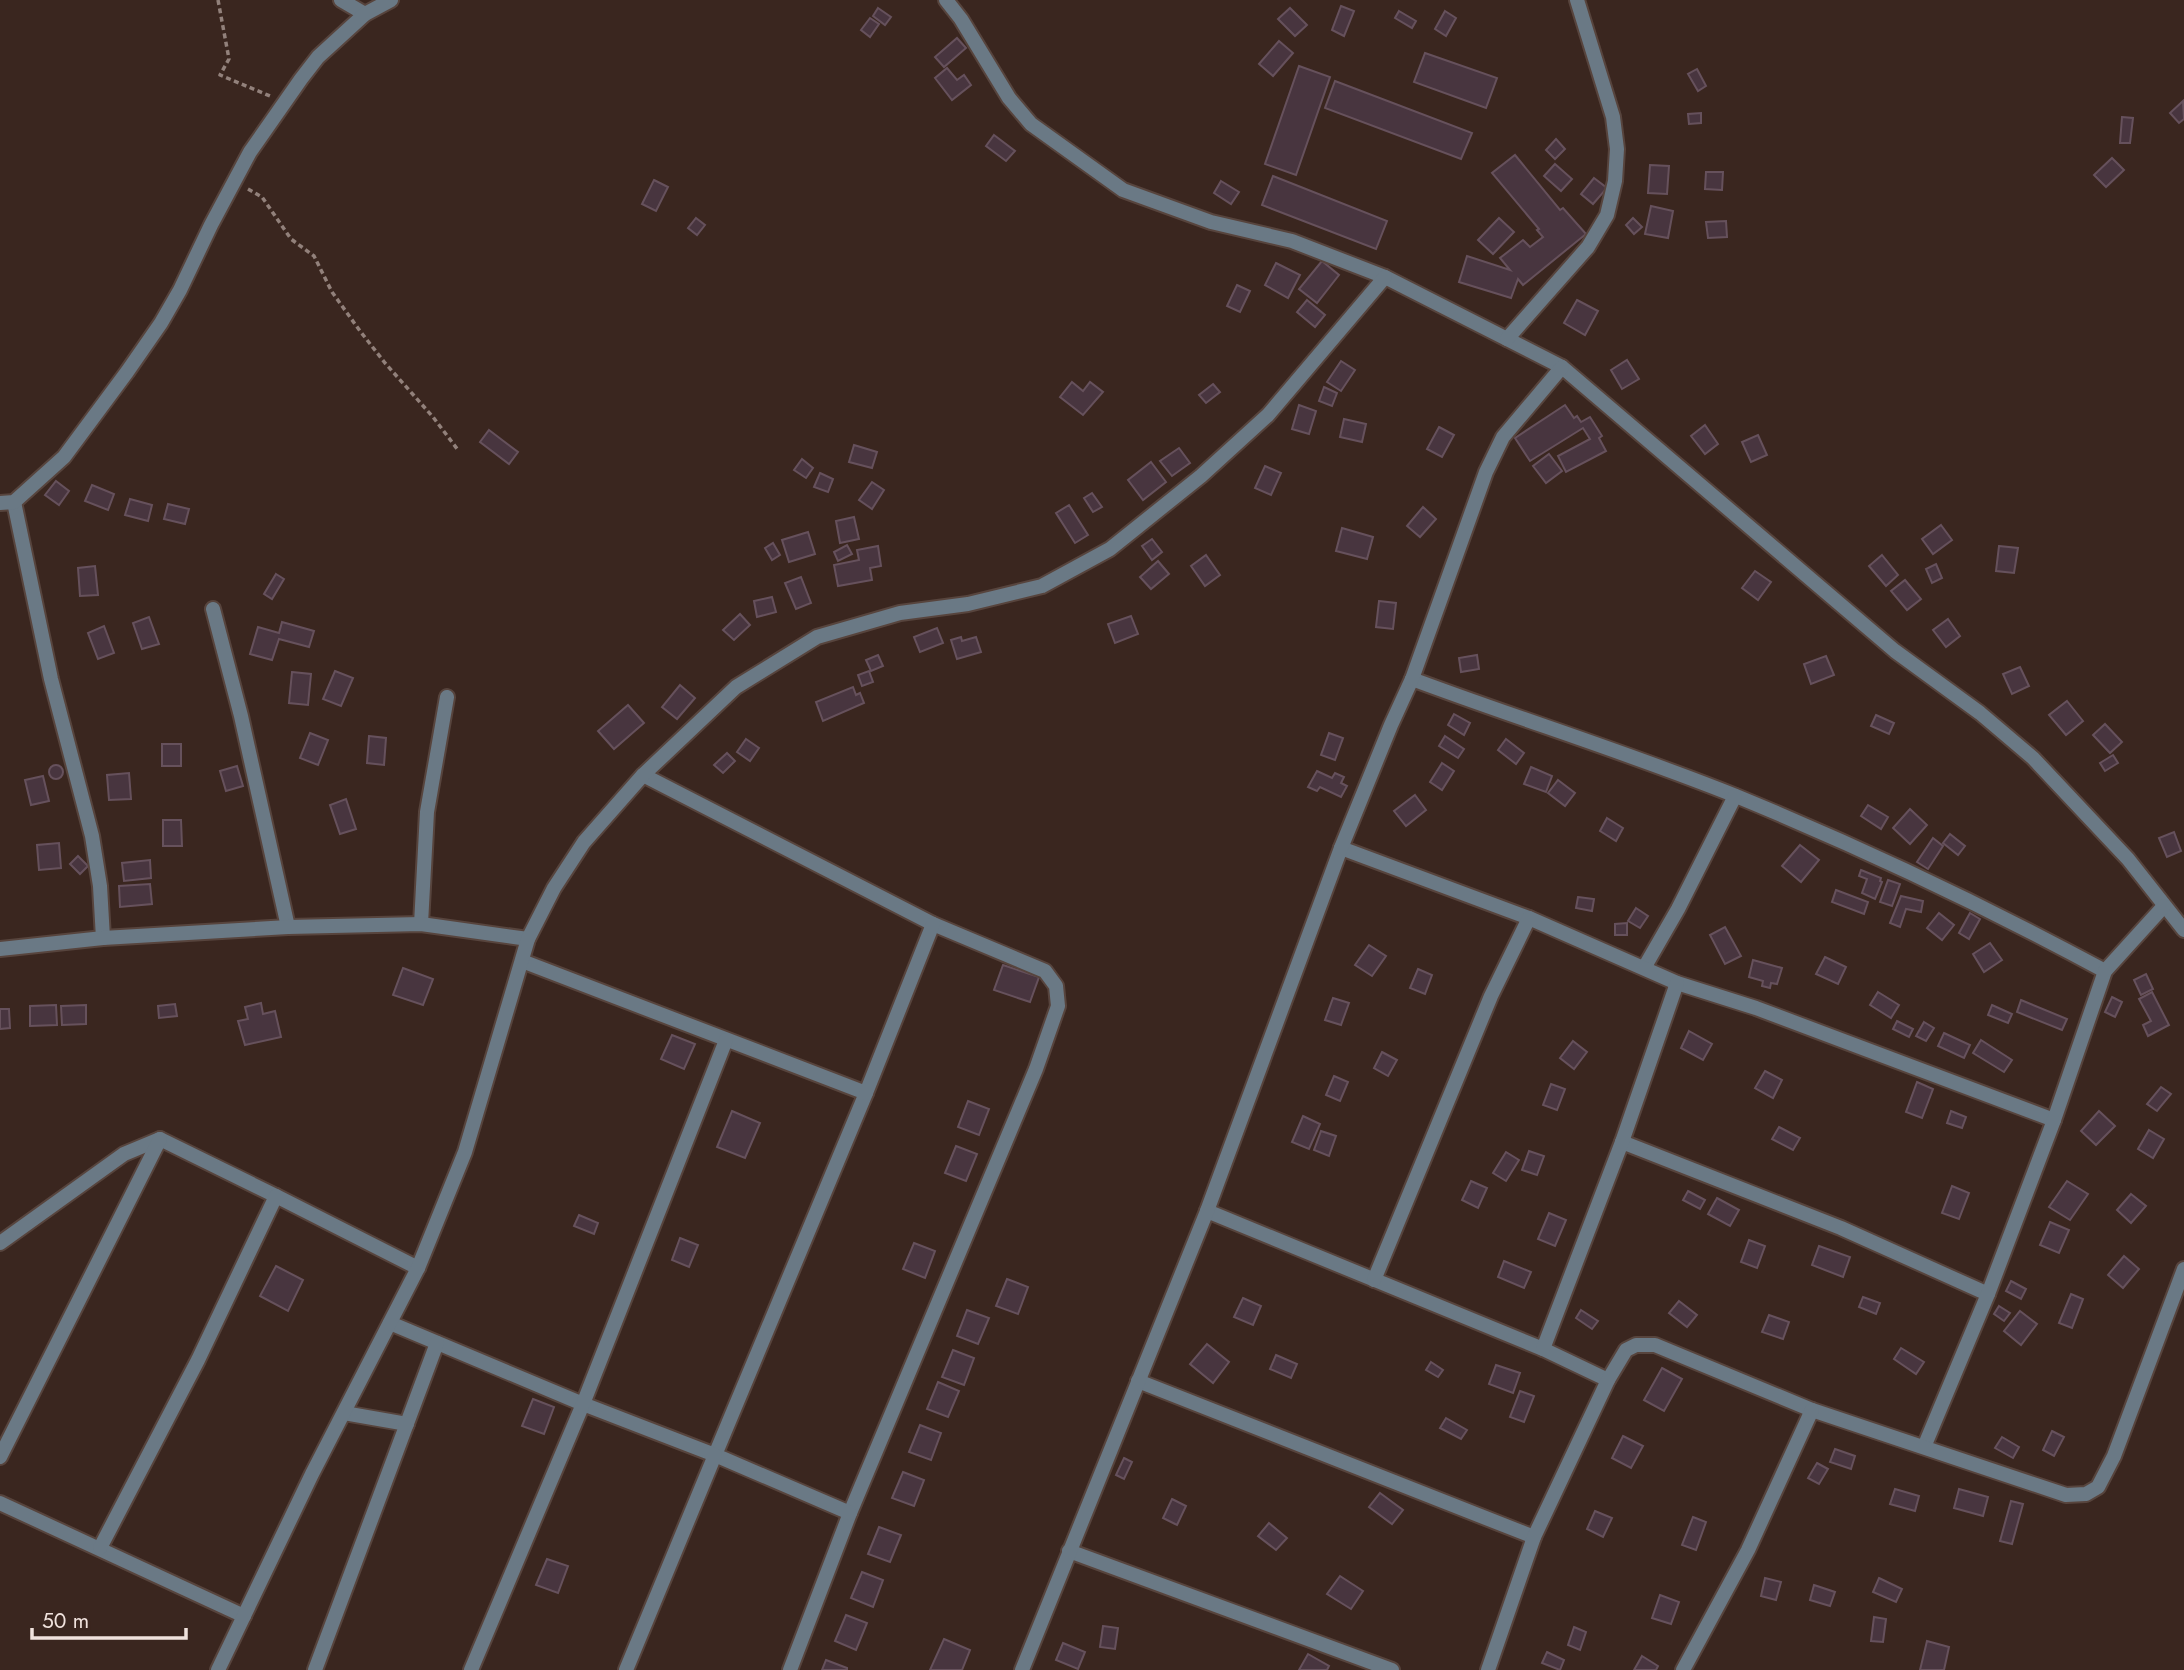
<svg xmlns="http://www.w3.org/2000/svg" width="2184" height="1670" font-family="Jost,sans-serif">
  <rect width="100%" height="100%" fill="#3a261f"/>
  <g fill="#48353f" stroke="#66515c" stroke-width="2">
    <path d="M1341,6L1354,11L1344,36L1332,30Z"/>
    <path d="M878,8L891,17L885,25L873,16Z"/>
    <path d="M1290,8L1307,25L1295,36L1278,19Z"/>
    <path d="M1399,11L1416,21L1412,28L1395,18Z"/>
    <path d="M1445,11L1456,18L1446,36L1435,29Z"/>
    <path d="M870,18L879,24L870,37L861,30Z"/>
    <path d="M957,38L966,48L944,67L935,57Z"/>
    <path d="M1279,41L1293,53L1273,76L1259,64Z"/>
    <path d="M1425,53L1497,78L1486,108L1414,82Z"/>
    <path d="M1299,66L1330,77L1296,175L1265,164Z"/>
    <path d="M947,68L957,80L964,75L971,85L952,100L935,78Z"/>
    <path d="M1697,69L1706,86L1698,91L1688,74Z"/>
    <path d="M1335,81L1472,133L1461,159L1325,108Z"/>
    <path d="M2183,101L2184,119L2179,123L2170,113Z"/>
    <path d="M1701,113V123L1689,124L1688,114Z"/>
    <path d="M2122,117L2133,118L2130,143H2120Z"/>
    <path d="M994,135L1015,151L1006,161L986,146Z"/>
    <path d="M1556,139L1565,149L1555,159L1546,150Z"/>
    <path d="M1515,155L1560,210L1563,208L1586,234L1523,285L1518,279L1511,298L1459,282L1467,256L1510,270L1500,258L1523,240L1530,247L1543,237L1537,230L1539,229L1492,173Z"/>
    <path d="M2112,158L2124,170L2106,187L2094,175Z"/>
    <path d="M1555,164L1572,179L1561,191L1544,176Z"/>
    <path d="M1650,165L1669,166L1667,194L1648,193Z"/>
    <path d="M1706,172H1723L1722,190L1705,189Z"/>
    <path d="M1273,176L1387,221L1376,249L1262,205Z"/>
    <path d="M1594,178L1607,188L1593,204L1581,194Z"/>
    <path d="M654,180L668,187L656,211L642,204Z"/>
    <path d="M1221,181L1239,192L1231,204L1214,193Z"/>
    <path d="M1651,206L1673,211L1668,238L1645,234Z"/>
    <path d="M696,218L705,225L697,235L688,228Z"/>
    <path d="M1499,218L1514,232L1493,254L1478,240Z"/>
    <path d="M1633,218L1642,227L1634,234L1626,225Z"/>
    <path d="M1726,221L1727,237L1708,238L1706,222Z"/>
    <path d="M1322,261L1339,275L1317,303L1299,289Z"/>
    <path d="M1276,263L1300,275L1288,298L1265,285Z"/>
    <path d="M1237,285L1250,291L1240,312L1227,306Z"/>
    <path d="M1307,300L1325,315L1315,327L1297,312Z"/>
    <path d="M1577,300L1598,311L1585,335L1564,323Z"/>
    <path d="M1627,360L1639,379L1622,389L1611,370Z"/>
    <path d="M1341,361L1355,370L1341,391L1327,382Z"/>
    <path d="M1072,382L1083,391L1090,382L1103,392L1083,415L1060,397Z"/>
    <path d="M1213,384L1220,392L1206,403L1199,395Z"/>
    <path d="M1324,387L1337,393L1332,406L1319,401Z"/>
    <path d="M1299,405L1316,411L1309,434L1292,429Z"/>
    <path d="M1565,405L1574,418L1577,416L1581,422L1590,417L1602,436L1599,438L1606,451L1566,472L1558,456L1590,439L1583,428L1530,461L1515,438Z"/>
    <path d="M1344,419L1366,424L1362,442L1340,437Z"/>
    <path d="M1705,425L1718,444L1705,454L1691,436Z"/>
    <path d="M1439,427L1454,435L1442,457L1427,449Z"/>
    <path d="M489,430L518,452L509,464L480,442Z"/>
    <path d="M1758,435L1767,455L1751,462L1742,442Z"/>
    <path d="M854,445L877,452L872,468L849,462Z"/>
    <path d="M1179,448L1190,463L1172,476L1160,461Z"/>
    <path d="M1549,454L1562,471L1546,483L1533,466Z"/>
    <path d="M802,459L813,468L806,478L794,470Z"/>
    <path d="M1151,462L1166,482L1143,500L1128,480Z"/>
    <path d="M1265,466L1281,473L1271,495L1255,488Z"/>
    <path d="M820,473L833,479L828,492L814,487Z"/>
    <path d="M56,481L69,491L59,505L45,495Z"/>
    <path d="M872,482L884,490L872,509L859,500Z"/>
    <path d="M92,485L114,494L108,510L85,501Z"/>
    <path d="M1092,493L1102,507L1093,512L1084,498Z"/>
    <path d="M130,499L152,505L148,521L125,515Z"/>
    <path d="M168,504L189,509L185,524L164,519Z"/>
    <path d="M1069,505L1088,535L1075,543L1056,513Z"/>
    <path d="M1423,507L1436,519L1420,537L1407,526Z"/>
    <path d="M854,517L859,539L840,543L836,521Z"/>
    <path d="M1941,525L1952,540L1933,554L1922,539Z"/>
    <path d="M1342,528L1373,537L1367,559L1336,551Z"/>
    <path d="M808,532L815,554L789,562L782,540Z"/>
    <path d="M1152,539L1162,552L1152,560L1142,546Z"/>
    <path d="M773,543L780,555L772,560L765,548Z"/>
    <path d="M847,545L852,554L838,561L834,552Z"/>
    <path d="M878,546L881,566L870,568L872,580L838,586L834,565L859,560L857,550Z"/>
    <path d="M1999,546L2018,548L2014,573L1996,571Z"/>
    <path d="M1206,555L1220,575L1205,586L1191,566Z"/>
    <path d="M1882,555L1898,575L1886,586L1869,566Z"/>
    <path d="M1158,561L1169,574L1151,589L1140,577Z"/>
    <path d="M1936,564L1942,578L1932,583L1926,569Z"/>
    <path d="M95,566L98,595L80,596L78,568Z"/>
    <path d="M1755,571L1771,582L1758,600L1742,588Z"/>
    <path d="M276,574L284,579L272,599L264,594Z"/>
    <path d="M801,577L811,603L796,609L785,583Z"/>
    <path d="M1905,580L1921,599L1907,610L1891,591Z"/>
    <path d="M772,597L776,612L757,617L754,601Z"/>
    <path d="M1379,601L1396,603L1393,629L1376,627Z"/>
    <path d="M740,614L750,625L734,640L723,630Z"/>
    <path d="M1131,616L1138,634L1115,643L1108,624Z"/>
    <path d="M149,617L159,644L142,649L133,623Z"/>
    <path d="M1948,619L1960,636L1946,647L1933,630Z"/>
    <path d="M282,622L314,631L309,647L279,639L272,660L250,654L258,627L279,633Z"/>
    <path d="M104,626L114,653L98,659L88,633Z"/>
    <path d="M937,628L943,643L920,652L914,637Z"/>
    <path d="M961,637L962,641L976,637L981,652L957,659L951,640Z"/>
    <path d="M878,655L883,666L871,671L866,660Z"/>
    <path d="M1477,655L1479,669L1461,672L1459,658Z"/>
    <path d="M1826,656L1834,675L1811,684L1804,664Z"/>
    <path d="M2020,667L2029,686L2012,694L2003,674Z"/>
    <path d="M335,671L353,678L341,706L323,699Z"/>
    <path d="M869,671L873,682L862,686L858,675Z"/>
    <path d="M292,672L311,674L308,705L289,703Z"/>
    <path d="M680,685L695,698L677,719L662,707Z"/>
    <path d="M853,687L856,695L860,693L864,703L823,721L816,702Z"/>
    <path d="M2067,701L2083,721L2066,735L2049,715Z"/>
    <path d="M628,705L644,723L614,749L598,731Z"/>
    <path d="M1454,714L1470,723L1464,735L1448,725Z"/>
    <path d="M1876,715L1894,723L1889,734L1871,726Z"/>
    <path d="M2105,724L2122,742L2110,753L2093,735Z"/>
    <path d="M310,733L328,740L318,765L300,758Z"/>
    <path d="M1329,733L1343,738L1335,760L1321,755Z"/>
    <path d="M369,736L386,738L384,765L367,763Z"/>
    <path d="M1445,736L1464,749L1458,758L1439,746Z"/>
    <path d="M746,739L759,748L750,761L737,752Z"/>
    <path d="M1506,739L1524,753L1516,764L1498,750Z"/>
    <rect x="162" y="744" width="19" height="22"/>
    <path d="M727,753L735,761L723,773L714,765Z"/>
    <path d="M2113,755L2118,763L2105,771L2100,763Z"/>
    <path d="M1442,763L1454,771L1442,790L1430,782Z"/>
    <circle cx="56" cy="772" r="7"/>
    <path d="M237,766L243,786L226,791L220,771Z"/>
    <path d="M1531,767L1552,776L1546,792L1524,784Z"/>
    <path d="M1317,771L1332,778L1335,773L1344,777L1341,783L1347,786L1341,797L1320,787L1317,791L1308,787Z"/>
    <path d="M129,773L131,799L109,800L107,775Z"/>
    <path d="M43,776L49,801L31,805L25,780Z"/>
    <path d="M1558,780L1575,793L1565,806L1548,793Z"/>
    <path d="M1415,795L1426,810L1406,826L1394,811Z"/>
    <path d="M346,799L356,829L340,834L330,805Z"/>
    <path d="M1868,805L1888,817L1881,829L1861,816Z"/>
    <path d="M1910,809L1927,825L1910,844L1893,828Z"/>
    <path d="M1607,818L1623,828L1616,841L1600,831Z"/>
    <path d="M163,820H181L182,846H163Z"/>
    <path d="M2174,832L2181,851L2167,857L2159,838Z"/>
    <path d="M1950,834L1965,846L1958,855L1943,843Z"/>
    <path d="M1933,838L1943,846L1928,869L1917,862Z"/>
    <path d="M59,843L61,868L39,870L37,845Z"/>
    <path d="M1800,845L1819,860L1801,882L1782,866Z"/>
    <path d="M78,856L88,866L80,874L70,864Z"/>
    <path d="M150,860L151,878L124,881L122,863Z"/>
    <path d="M1861,870L1881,878L1880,881L1882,882L1875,899L1862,893L1867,879L1859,876Z"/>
    <path d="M1888,880L1900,884L1892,906L1880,902Z"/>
    <path d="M150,884L152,904L120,907L119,886Z"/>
    <path d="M1836,890L1868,902L1864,914L1832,902Z"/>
    <path d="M1901,896L1923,901L1921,912L1906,909L1900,927L1890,923Z"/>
    <path d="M1578,897L1594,899L1592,911L1576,908Z"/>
    <path d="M1636,908L1648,916L1640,928L1628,921Z"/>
    <path d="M1939,913L1954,925L1942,940L1927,928Z"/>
    <path d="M1970,913L1980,919L1969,939L1959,933Z"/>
    <path d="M1627,923V935H1615V924Z"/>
    <path d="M1725,927L1741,956L1725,964L1710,935Z"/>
    <path d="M1990,943L2002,960L1984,972L1973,954Z"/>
    <path d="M1369,945L1386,956L1372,976L1355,965Z"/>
    <path d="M1825,957L1846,967L1838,984L1816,974Z"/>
    <path d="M1753,960L1782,968L1777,984L1771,983L1770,988L1762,986L1763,981L1749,977Z"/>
    <path d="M1003,965L1039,977L1030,1002L994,990Z"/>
    <path d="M403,968L433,979L423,1005L393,995Z"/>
    <path d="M1418,969L1432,975L1425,994L1410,988Z"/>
    <path d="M2146,974L2153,989L2141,995L2134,980Z"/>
    <path d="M1878,992L1899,1005L1891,1018L1870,1005Z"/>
    <path d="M2152,992L2169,1025L2148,1036L2143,1025L2151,1021L2139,999Z"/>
    <path d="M2112,997L2122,1002L2115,1017L2105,1012Z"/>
    <path d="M1333,998L1349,1003L1341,1025L1325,1020Z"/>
    <path d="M2021,1000L2067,1019L2062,1030L2017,1012Z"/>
    <path d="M261,1003L263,1014L275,1011L281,1037L245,1045L238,1021L248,1019L245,1007Z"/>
    <path d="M175,1004L177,1016L159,1018L158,1006Z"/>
    <path d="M56,1005L57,1025L30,1026V1006Z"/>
    <path d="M86,1005V1024L62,1025L61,1006Z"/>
    <path d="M1992,1005L2012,1014L2008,1023L1988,1015Z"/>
    <path d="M0,1009H9L10,1028L0,1029Z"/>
    <path d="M1897,1021L1913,1029L1909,1037L1893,1029Z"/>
    <path d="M1924,1022L1934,1028L1926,1041L1916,1036Z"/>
    <path d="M1689,1031L1712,1044L1703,1060L1681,1048Z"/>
    <path d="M1944,1033L1970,1045L1964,1058L1938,1046Z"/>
    <path d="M672,1035L695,1044L684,1069L661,1059Z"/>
    <path d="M1981,1040L2012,1060L2004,1072L1973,1053Z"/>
    <path d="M1573,1041L1587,1052L1574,1069L1560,1058Z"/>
    <path d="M1382,1052L1397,1060L1388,1076L1374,1068Z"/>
    <path d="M1765,1071L1782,1080L1773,1098L1755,1088Z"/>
    <path d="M1334,1076L1348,1082L1340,1101L1326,1095Z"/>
    <path d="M1917,1082L1933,1089L1922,1118L1906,1112Z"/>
    <path d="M1551,1084L1565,1089L1557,1110L1543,1105Z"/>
    <path d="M2161,1087L2171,1094L2157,1111L2147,1104Z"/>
    <path d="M968,1101L989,1109L979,1135L958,1127Z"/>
    <path d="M732,1111L760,1123L745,1158L717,1147Z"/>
    <path d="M1951,1111L1966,1117L1962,1128L1947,1123Z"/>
    <path d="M2099,1111L2115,1126L2096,1145L2081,1131Z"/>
    <path d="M1303,1116L1320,1124L1309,1149L1292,1142Z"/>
    <path d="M1779,1127L1800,1138L1793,1150L1772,1139Z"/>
    <path d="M2149,1130L2164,1139L2153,1158L2138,1149Z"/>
    <path d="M1321,1131L1336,1136L1329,1156L1314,1150Z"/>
    <path d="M956,1146L977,1154L966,1181L945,1173Z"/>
    <path d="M1529,1151L1544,1156L1537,1175L1522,1170Z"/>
    <path d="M1506,1152L1519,1160L1506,1181L1493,1173Z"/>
    <path d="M1471,1181L1487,1188L1478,1208L1462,1200Z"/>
    <path d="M2067,1181L2088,1194L2070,1220L2049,1207Z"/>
    <path d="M1952,1186L1969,1193L1959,1219L1942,1213Z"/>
    <path d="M1688,1191L1705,1200L1700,1209L1683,1200Z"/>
    <path d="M2131,1194L2146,1206L2131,1223L2117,1210Z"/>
    <path d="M1717,1198L1739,1210L1730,1226L1708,1214Z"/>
    <path d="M1549,1213L1566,1220L1555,1246L1538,1239Z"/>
    <path d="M579,1215L598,1223L594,1234L574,1226Z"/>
    <path d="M2050,1222L2069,1230L2059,1253L2040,1245Z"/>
    <path d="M680,1238L698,1245L689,1267L672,1260Z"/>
    <path d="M1749,1240L1765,1246L1757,1268L1741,1262Z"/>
    <path d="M914,1243L935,1251L925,1278L903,1269Z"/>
    <path d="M1819,1246L1850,1257L1843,1277L1812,1265Z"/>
    <path d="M2124,1256L2139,1269L2123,1288L2108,1275Z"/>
    <path d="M1504,1261L1531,1272L1524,1288L1498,1277Z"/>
    <path d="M276,1266L303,1280L288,1311L260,1296Z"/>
    <path d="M1007,1279L1028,1287L1018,1314L996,1306Z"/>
    <path d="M2011,1281L2026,1289L2021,1299L2006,1291Z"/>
    <path d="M2071,1294L2083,1299L2072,1328L2059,1323Z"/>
    <path d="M1863,1297L1880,1303L1876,1314L1859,1307Z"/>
    <path d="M1243,1298L1261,1306L1253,1325L1234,1317Z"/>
    <path d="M1679,1301L1697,1315L1687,1327L1669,1313Z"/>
    <path d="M1999,1306L2010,1313L2004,1321L1994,1314Z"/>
    <path d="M967,1310L989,1318L978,1344L957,1336Z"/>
    <path d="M1581,1310L1598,1321L1592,1329L1576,1318Z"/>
    <path d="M2020,1311L2037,1324L2021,1345L2004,1331Z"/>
    <path d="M1769,1315L1789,1322L1783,1339L1762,1332Z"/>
    <path d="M1207,1344L1229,1362L1213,1383L1190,1364Z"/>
    <path d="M1901,1348L1924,1362L1916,1374L1894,1359Z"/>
    <path d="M953,1350L974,1358L964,1385L942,1377Z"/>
    <path d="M1276,1355L1297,1364L1291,1378L1270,1369Z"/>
    <path d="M1431,1362L1443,1370L1438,1377L1426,1370Z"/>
    <path d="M1496,1365L1520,1373L1513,1393L1489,1384Z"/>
    <path d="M1662,1368L1682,1379L1664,1411L1644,1400Z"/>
    <path d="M938,1382L959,1391L948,1417L927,1409Z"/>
    <path d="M1520,1391L1534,1396L1524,1422L1510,1417Z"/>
    <path d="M533,1399L554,1407L544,1434L522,1426Z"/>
    <path d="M1446,1418L1467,1430L1461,1439L1440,1428Z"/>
    <path d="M920,1425L941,1433L931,1460L909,1452Z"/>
    <path d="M2052,1431L2064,1437L2054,1456L2043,1450Z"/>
    <path d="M1623,1436L1643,1446L1631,1468L1612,1458Z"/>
    <path d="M2002,1437L2019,1447L2013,1458L1995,1448Z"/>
    <path d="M1835,1449L1855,1456L1851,1469L1830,1462Z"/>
    <path d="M1124,1458L1132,1462L1124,1479L1116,1475Z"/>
    <path d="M1817,1463L1828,1469L1819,1484L1808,1478Z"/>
    <path d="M903,1472L924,1480L914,1506L892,1498Z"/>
    <path d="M1895,1489L1919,1496L1915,1511L1890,1504Z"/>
    <path d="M1959,1489L1988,1497L1983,1516L1954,1508Z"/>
    <path d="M1380,1493L1403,1510L1392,1524L1369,1507Z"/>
    <path d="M1172,1499L1186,1506L1177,1525L1163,1518Z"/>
    <path d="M2011,1501L2023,1504L2012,1544L2000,1541Z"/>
    <path d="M1595,1511L1612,1518L1603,1537L1587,1529Z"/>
    <path d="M1693,1517L1706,1522L1696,1550L1682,1545Z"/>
    <path d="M1269,1523L1287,1538L1276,1550L1258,1536Z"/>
    <path d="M879,1527L901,1535L890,1562L868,1554Z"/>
    <path d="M547,1559L568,1566L558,1593L536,1585Z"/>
    <path d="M862,1572L883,1580L873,1607L851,1598Z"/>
    <path d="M1340,1576L1363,1591L1351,1609L1327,1594Z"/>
    <path d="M1765,1578L1781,1582L1776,1600L1761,1596Z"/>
    <path d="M1879,1578L1902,1589L1896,1602L1873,1592Z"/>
    <path d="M1814,1585L1835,1592L1830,1606L1810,1600Z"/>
    <path d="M1660,1595L1679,1602L1671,1624L1652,1618Z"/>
    <path d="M846,1615L867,1623L856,1650L835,1641Z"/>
    <path d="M1874,1617L1886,1619L1883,1642L1871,1641Z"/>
    <path d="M1103,1626L1118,1628L1115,1649L1100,1647Z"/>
    <path d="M1574,1627L1586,1632L1580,1650L1568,1645Z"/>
    <path d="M944,1639L970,1650L962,1670H930Z"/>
    <path d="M1927,1641L1949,1647L1944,1670H1920Z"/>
    <path d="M1063,1643L1085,1652L1078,1669L1056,1660Z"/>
    <path d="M1547,1652L1564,1660L1560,1670L1542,1663Z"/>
    <path d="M1308,1654L1329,1666L1327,1670H1299Z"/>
    <path d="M1642,1656L1658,1666L1656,1670H1634Z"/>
    <path d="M826,1660L847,1668V1670H822Z"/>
  </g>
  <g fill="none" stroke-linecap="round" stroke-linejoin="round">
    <g stroke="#57443d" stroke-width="18">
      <g id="street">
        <path d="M341,0L365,14"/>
        <path d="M946,0L961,19L1009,98L1031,124L1123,190L1211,222L1292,241L1385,277L1562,367L1895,651L1980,713L2033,758L2128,859L2184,930"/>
        <path d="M1507,339L1588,247L1607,215L1615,181L1617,149L1613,117L1577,0"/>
        <path d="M14,502L51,679L92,836L100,886L103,938"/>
        <path d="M0,503L14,502L64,457L127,372L161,323L180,290L211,225L250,152L301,79L318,57L365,14L391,0"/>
        <path d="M213,609L241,716L288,927"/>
        <path d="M1412,679C1519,719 1629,753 1736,796C1862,848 1985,906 2105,971"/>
        <path d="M643,775L933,924L1045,971L1056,986L1058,1006L1036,1069L850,1513L790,1670"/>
        <path d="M1341,848L1529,918"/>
        <path d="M421,924L427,812L447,697"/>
        <path d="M0,949L103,938L288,927L421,924L528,939"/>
        <path d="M522,961L866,1093L715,1455L850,1513"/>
        <path d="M1644,968L1678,909L1735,796"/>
        <path d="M866,1093L933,924"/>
        <path d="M1622,1142L1841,1228L1988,1294"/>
        <path d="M1207,1211L1543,1349L1608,1380"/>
        <path d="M0,1243L124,1154L160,1139L276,1196"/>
        <path d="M1374,1280L1491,996L1529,918L1677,983L1756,1008L2054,1120"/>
        <path d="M390,1323L583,1404L715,1455L626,1670"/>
        <path d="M1543,1349L1622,1142L1677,983"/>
        <path d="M1138,1381L1534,1537"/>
        <path d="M344,1413L407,1424"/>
        <path d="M1924,1447L1988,1294L2054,1120L2105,971L2164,906"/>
        <path d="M0,1457L160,1139"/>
        <path d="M0,1503L244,1616"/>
        <path d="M100,1548L198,1360L276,1196L418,1268"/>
        <path d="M1069,1551L1392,1670"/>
        <path d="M218,1670L312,1474L418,1268L465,1152L528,939L554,888L584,842L643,775L736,687L817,637L900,613L968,604L1042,586L1110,549L1201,476L1268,415L1385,277"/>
        <path d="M315,1670L437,1343"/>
        <path d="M471,1670L583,1404L726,1040"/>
        <path d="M1022,1670L1207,1211L1341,848L1391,725L1412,679L1486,472L1503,437L1562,367"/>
        <path d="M1488,1670L1534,1537L1608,1380L1626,1350L1636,1345H1655L1812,1410L2066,1495L2086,1494L2098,1487L2114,1456L2184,1269"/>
        <path d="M1683,1670L1748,1550L1812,1410"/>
      </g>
    </g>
    <g stroke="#92817b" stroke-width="3.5" stroke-dasharray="5 3.5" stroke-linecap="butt">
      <path d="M218,0L229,59L220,75L270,96"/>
      <path d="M248,189L262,197L291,239L314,256L332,292L360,331L385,363L433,417L458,450"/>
    </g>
    <use href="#street" stroke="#6a7985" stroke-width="14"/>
  </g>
  <path d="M32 1628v10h154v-10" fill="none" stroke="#f0e2dd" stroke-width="3.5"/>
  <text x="42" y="1628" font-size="21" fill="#f0e2dd" stroke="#3a261f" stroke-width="5" paint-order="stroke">50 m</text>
</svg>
